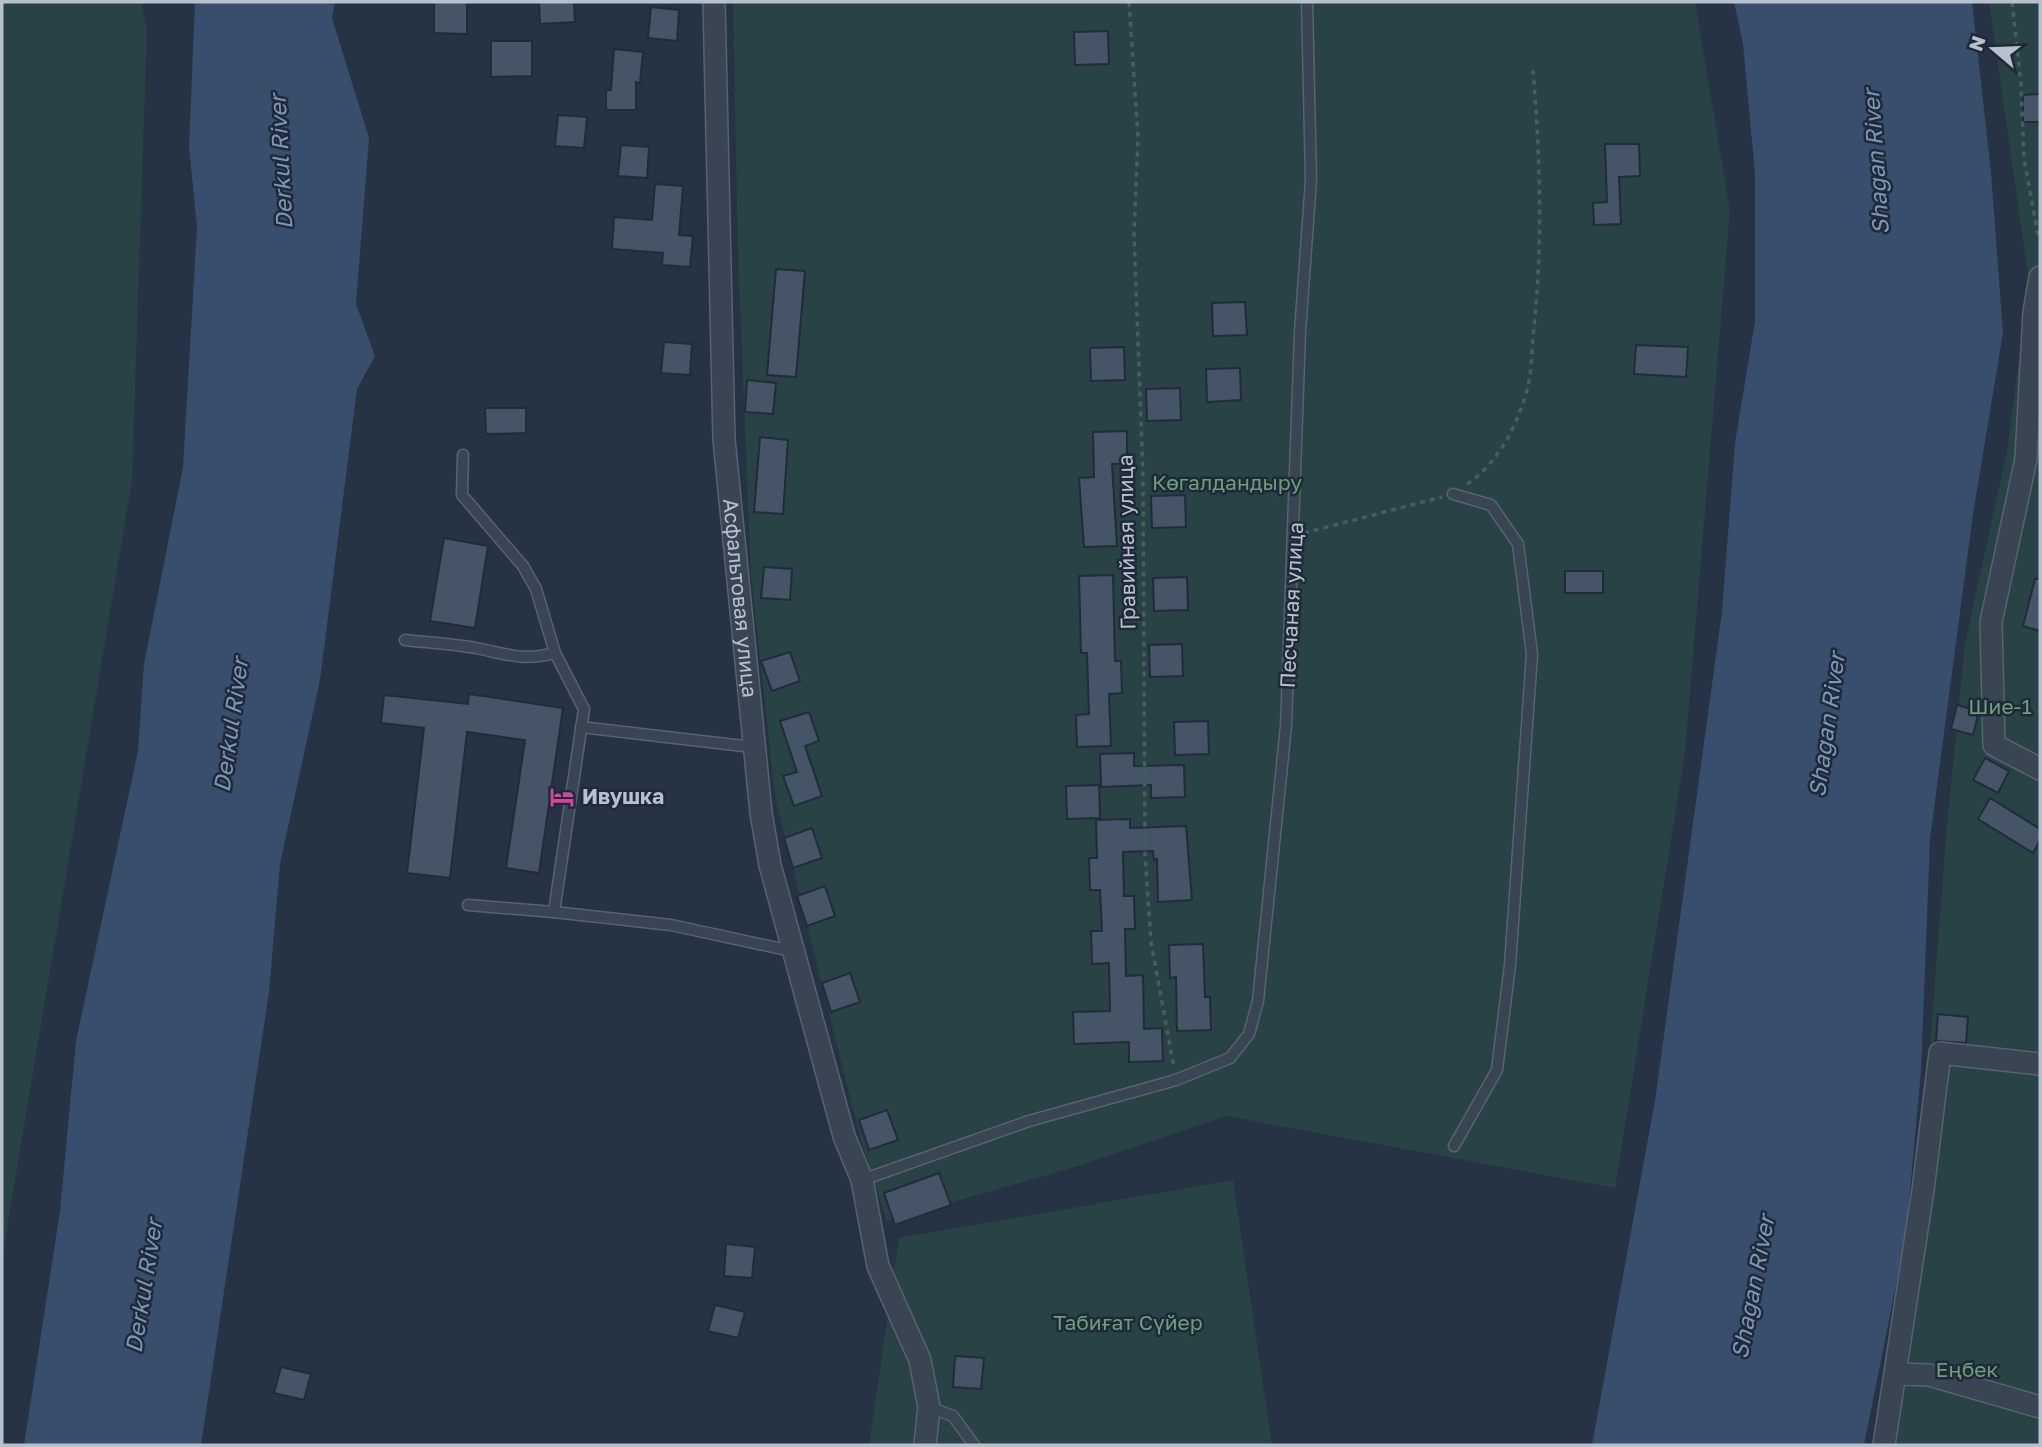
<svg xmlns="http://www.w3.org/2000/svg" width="2042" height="1447" font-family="'Golos Text',sans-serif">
  <rect width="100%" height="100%" fill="#253344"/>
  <g fill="#284245">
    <path d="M2,2H141L147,28L132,480L2,1259Z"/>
    <path d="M733,2H1695L1730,210L1685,753L1615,1188L1226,1116L1075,1167L887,1221L861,1141L775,796L751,575L738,256Z"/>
    <path d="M1989,2H2040V1445H1875L1920,1173L1946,835L1965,644L2007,451L2029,283Z"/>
    <path d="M1233,1180L1272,1445H869L899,1238Z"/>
  </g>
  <g fill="#384e6c">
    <path d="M195,2H335L332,18L369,138L356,304L375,356L357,389L320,680L280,864L269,992L201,1445H24L60,1211L76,1041L138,751L144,664L183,467L197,227L189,147Z"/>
    <path d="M1734,2H1972L1991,172L2003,333L1973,514L1930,839L1921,1071L1906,1235L1864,1445H1592L1655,1101L1722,611L1735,443L1755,321V173L1743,44Z"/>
  </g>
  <g fill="#465468" stroke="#212b3b" stroke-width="2">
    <path d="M434,2H467V34L434,33Z"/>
    <path d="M539,2H574L575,22L540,24Z"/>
    <path d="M651,7L679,10L677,41L648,38Z"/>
    <path d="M1108,31L1109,64L1075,65L1074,32Z"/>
    <path d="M491,41H532V76L491,77Z"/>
    <path d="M614,49L643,52L640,83L636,82V110H606V90H611Z"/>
    <path d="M2040,94V122H2023V95Z"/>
    <path d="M558,115L587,117L584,148L555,146Z"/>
    <path d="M1605,144H1639L1640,176L1619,177L1621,224L1594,225L1593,203L1607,202Z"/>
    <path d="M621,145L649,147L647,178L618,176Z"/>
    <path d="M655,184L683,186L679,235L693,236L690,267L662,265L663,253L612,249L614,217L652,220Z"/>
    <path d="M776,269L805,271L796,377L767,375Z"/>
    <path d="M1245,302L1247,335L1213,336L1212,303Z"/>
    <path d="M664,342L692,344L690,375L661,373Z"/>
    <path d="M1636,345L1688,347L1686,377L1634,374Z"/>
    <path d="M1124,347L1125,380L1091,381L1090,348Z"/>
    <path d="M1240,368L1241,400L1207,402L1206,369Z"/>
    <path d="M747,380L776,383L773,414L745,412Z"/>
    <path d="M1180,388L1181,420L1147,421L1146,389Z"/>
    <path d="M485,408H526V433L486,434Z"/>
    <path d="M1127,431V464H1112L1117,546L1084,547L1079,478L1094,477L1093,432Z"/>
    <path d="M760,437L788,440L783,514L754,512Z"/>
    <path d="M1185,495L1186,527L1152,528L1151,496Z"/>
    <path d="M444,538L488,546L475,628L430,621Z"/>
    <path d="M764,567L792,569L790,600L761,598Z"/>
    <rect x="1565" y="571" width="38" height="22"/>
    <path d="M1113,575L1115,661H1121L1122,693L1109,694L1111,746L1077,747L1076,715L1089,714L1087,653H1081L1079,576Z"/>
    <path d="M1187,577L1188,610L1154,611L1153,578Z"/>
    <path d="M2035,579H2040V631L2023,626Z"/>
    <path d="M1182,644L1183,676L1150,677L1149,645Z"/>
    <path d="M790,652L800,681L772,691L761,661Z"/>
    <path d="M469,694L563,708L539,873L506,868L525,740L467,732L450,878L407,873L424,728L381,723L384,695L468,704Z"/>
    <path d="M1957,705L1979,711L1973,735L1951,729Z"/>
    <path d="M809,712L819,741L805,746L822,796L794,806L783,776L797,772L780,721Z"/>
    <path d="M1208,721L1209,754L1175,755L1174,722Z"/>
    <path d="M1134,753V766L1184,765L1185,797L1151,798V785L1101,787L1100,754Z"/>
    <path d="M1985,758L2009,771L1998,793L1973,780Z"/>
    <path d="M1099,785L1100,818L1067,819L1066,786Z"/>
    <path d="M1990,798L2040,829V840L2033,853L1978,819Z"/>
    <path d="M1130,819V828L1186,826L1192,900L1158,902L1157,859L1154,860L1153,851L1123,852L1124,896H1134L1135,929H1125L1126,976L1143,975L1144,1029L1162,1028L1163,1061L1129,1062V1042L1074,1044L1073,1012L1110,1011L1109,963L1092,964L1091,931H1102L1100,890H1090L1089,858H1097L1096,820Z"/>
    <path d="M812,828L822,858L793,868L784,838Z"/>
    <path d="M825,886L835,916L807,926L797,896Z"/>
    <path d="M1203,944L1205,997H1210L1211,1030L1177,1031L1176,977L1170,978L1169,945Z"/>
    <path d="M850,973L860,1002L831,1012L822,983Z"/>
    <path d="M1938,1014L1968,1017L1966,1043L1936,1041Z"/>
    <path d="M887,1110L898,1140L869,1150L859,1120Z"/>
    <path d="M939,1173L951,1205L895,1225L884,1193Z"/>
    <path d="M726,1244L755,1247L752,1278L724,1276Z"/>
    <path d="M715,1305L745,1312L738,1338L708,1331Z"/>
    <path d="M955,1356L984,1358L981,1389L953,1387Z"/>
    <path d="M281,1367L311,1374L304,1400L274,1393Z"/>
  </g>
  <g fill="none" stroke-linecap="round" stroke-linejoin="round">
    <g stroke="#586271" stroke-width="13">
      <g id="service">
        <path d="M463,455L462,495L523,566L536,589L555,653L584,709L554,912L671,925L796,952"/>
        <path d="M1453,494L1491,505L1518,544L1532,654L1510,965L1497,1070L1454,1146"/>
        <path d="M405,640C430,643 456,644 481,649C510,655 524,661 555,653"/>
        <path d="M581,727L752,747"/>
        <path d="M468,905L554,912"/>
        <path d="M862,1180L1029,1121L1176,1080L1230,1058L1249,1034L1258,1001L1286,726L1300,332L1311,180L1307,2"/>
        <path d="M929,1407L953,1416L974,1445"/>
      </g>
    </g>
    <g stroke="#586271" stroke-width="24">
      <g id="minor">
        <path id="s1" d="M714,2L724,439L761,813L770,865L844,1136L862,1180L878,1266L920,1360L929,1407L925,1445"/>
        <path d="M2040,277L2034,312L2026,459L1991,622L1994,745L2040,769"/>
        <path d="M1896,1374L1929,1375L2040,1407"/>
        <path d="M1884,1445L1923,1190L1940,1053L2040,1064"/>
      </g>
    </g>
    <g stroke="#465e61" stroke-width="3.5" stroke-dasharray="5 5" stroke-linecap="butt">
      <path d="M1129,2L1138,137L1134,235L1143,476L1145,855L1151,942L1174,1068"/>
      <path d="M2012,2L2021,84L2024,159L2039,240"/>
      <path d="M1467,484C1499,463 1519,422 1528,386C1532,367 1532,346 1534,327C1543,241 1540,155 1533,70"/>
      <path d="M1304,533L1442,497"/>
    </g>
    <use href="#service" stroke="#3a4554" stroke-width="10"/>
    <use href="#minor" stroke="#3a4554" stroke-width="21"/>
  </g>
  <defs>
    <g id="hotel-bare" transform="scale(1.89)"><path d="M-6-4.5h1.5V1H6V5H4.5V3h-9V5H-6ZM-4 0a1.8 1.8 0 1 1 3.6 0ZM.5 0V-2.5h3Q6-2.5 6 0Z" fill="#d1479c" stroke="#1f2939" stroke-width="2.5" paint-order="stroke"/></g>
  </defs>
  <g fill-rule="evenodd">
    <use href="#hotel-bare" x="562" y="797"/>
  </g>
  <g text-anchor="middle" stroke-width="5" stroke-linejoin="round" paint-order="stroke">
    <g font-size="21" fill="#6d9f79" stroke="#1f2939">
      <text x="1227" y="490">Көгалдандыру</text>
      <text x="2000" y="714">Шие-1</text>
      <text x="1128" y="1330">Табиғат Сүйер</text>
      <text x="1967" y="1377">Еңбек</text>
    </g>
    <g font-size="21" fill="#b7c0cd" stroke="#1f2939">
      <text transform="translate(1127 542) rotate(-91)" y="7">Гравийная улица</text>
      <text dy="7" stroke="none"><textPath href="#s1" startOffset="597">Асфальтовая улица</textPath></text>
      <text transform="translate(1292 605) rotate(-87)" y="7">Песчаная улица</text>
    </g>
    <g font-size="21" font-weight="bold" fill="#b7c0cd" stroke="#1f2939" text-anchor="start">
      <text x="582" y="804">Ивушка</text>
    </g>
    <g font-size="23" font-style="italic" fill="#7d96b6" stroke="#1f2939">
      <text transform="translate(281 162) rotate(-93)" y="8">Derkul River</text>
      <text transform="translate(1876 162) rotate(-94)" y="8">Shagan River</text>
      <text transform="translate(231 725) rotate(-82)" y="8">Derkul River</text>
      <text transform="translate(1827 725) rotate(-82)" y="8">Shagan River</text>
      <text transform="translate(144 1286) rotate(-81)" y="8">Derkul River</text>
      <text transform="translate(1753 1287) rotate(-79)" y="8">Shagan River</text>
    </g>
  </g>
  <rect width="2042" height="1447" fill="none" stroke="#b7c0cd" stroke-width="7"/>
  <g transform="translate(1993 49) rotate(289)" stroke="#1f2939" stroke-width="5" paint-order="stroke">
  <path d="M0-5L12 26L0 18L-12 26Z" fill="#b7c0cd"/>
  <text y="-10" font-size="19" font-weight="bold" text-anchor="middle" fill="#b7c0cd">N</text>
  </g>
</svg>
